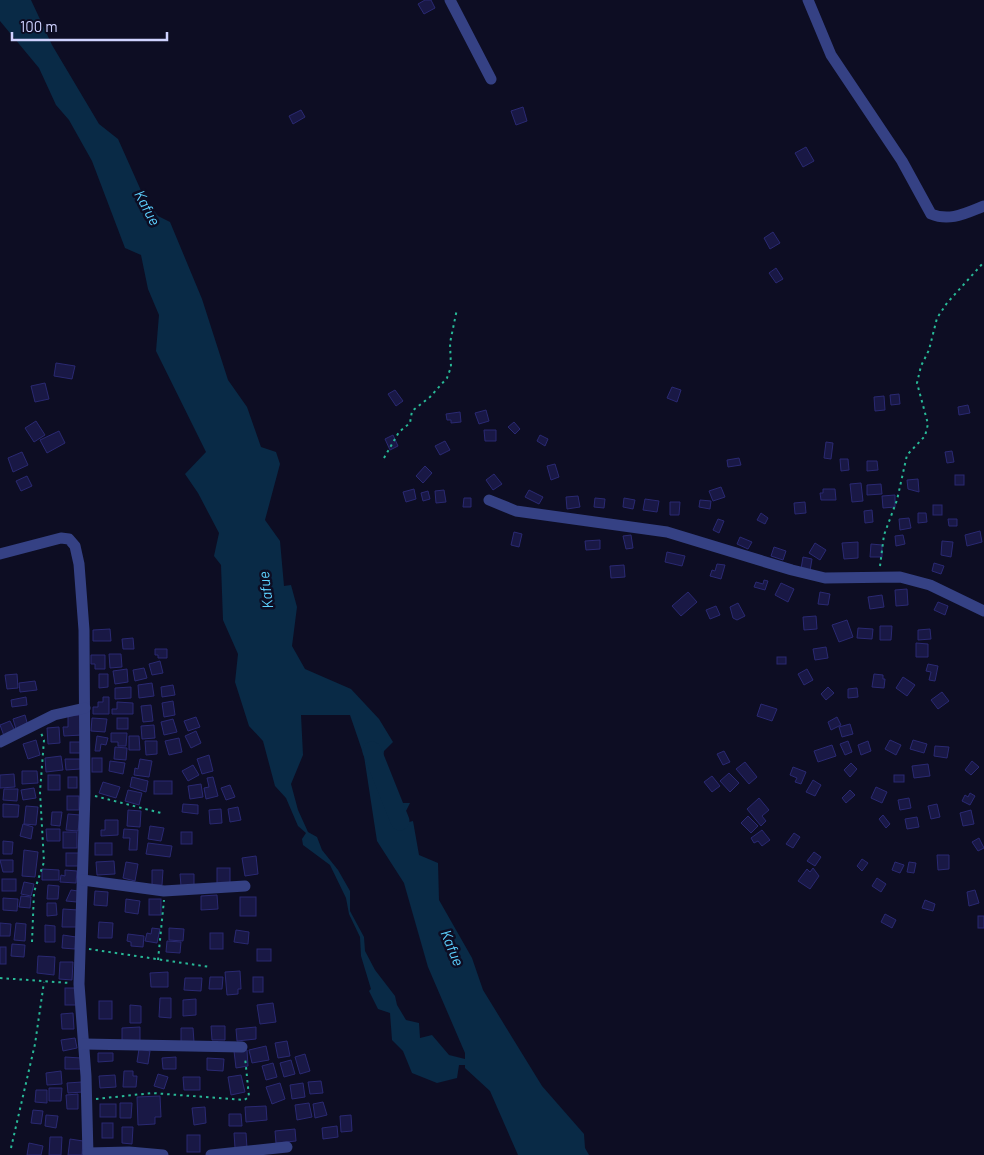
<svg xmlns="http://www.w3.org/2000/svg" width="984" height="1155" font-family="Barlow,sans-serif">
  <rect width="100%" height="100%" fill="#0d0d23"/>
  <path fill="#092a46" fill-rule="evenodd" d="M0,0H31L52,45L99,124L118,139L143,195L158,216L170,222L202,299L228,380L247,407L261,447L276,452L280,464L265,520L280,541L284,586L291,585L297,607L292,646L305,669L351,689L379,719L393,742L384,751C381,775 378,784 395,803H410L404,815L409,822L413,821L419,855L438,863L439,900L472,958L483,990L542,1086L584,1134L585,1148L589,1155H518L490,1091L465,1068V1065H459L457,1078L437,1083L412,1073L403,1051L392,1040L390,1013L378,1009L369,991L371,989L361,956L360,937L349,914L346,898L330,865L303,845L302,839L306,833L298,826L286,798L275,786L263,741L249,726L235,682L238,654L223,620L221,565L214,556L219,533L198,493L185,474L206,452L156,351L159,315L148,289L141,255L125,248L92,161L69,120L56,105L39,68L0,21ZM301,715H350L364,756L377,841L404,883L428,967L465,1053V1059L449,1055L432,1035L420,1038L419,1023L406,1020L397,1005L395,996L375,970L365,951L364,937L350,911V891L338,870L322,850L317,837L308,832L298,810L291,784L303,755Z"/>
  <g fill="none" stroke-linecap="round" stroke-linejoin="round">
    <path stroke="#092a46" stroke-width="19" d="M372,751L400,821"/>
  </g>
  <g fill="#191845" stroke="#2a2972">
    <path d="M425,0H431L435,8L424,14L418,4Z"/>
    <path d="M523,107L527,121L516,125L511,111Z"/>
    <path d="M301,110L305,117L293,124L289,116Z"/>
    <path d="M806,147L814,161L803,167L795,153Z"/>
    <path d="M773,232L780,243L770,249L764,238Z"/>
    <path d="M776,268L783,279L776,283L769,273Z"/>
    <path d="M56,363L75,366L72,379L54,376Z"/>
    <path d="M45,383L49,399L35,402L31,386Z"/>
    <path d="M672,387L681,390L677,402L667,398Z"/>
    <path d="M395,390L403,401L396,406L388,394Z"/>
    <path d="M899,394L900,404L891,405L890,395Z"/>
    <path d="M884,396L885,410L875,411L874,397Z"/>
    <path d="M968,405L970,413L959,415L958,407Z"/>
    <path d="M486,410L489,421L479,424L475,413Z"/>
    <path d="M460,412L461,422L451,423V420H447L446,414Z"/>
    <path d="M36,421L45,435L34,442L25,428Z"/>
    <path d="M514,422L520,429L515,434L508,427Z"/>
    <path d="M484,430H496V441H485Z"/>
    <path d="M59,431L65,443L47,453L40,440Z"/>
    <path d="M393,435L398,446L390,450L385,439Z"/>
    <path d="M540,435L548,439L545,446L537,441Z"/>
    <path d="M445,441L450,450L440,455L435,446Z"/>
    <path d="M826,442L833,443L831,459L824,458Z"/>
    <path d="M952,451L954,462L947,463L945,452Z"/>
    <path d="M22,452L28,465L13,472L8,458Z"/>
    <path d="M739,458L741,465L728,467L727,460Z"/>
    <path d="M840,459H848L849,470L841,471Z"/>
    <path d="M867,461H877L878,470L867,471Z"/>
    <path d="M555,464L559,477L551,480L547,466Z"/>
    <path d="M425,466L432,473L423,483L416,476Z"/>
    <path d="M494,474L502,484L493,490L486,480Z"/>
    <rect x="955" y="475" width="9" height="10"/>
    <path d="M27,476L32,486L21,491L16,481Z"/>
    <path d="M918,479L919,492L908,489L907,480Z"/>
    <path d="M861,483L863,501L852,502L850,484Z"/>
    <path d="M881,484L882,494L867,495V485Z"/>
    <path d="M721,487L725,497L713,501L709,491Z"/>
    <path d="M414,489L416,499L406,502L403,492Z"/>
    <path d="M823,489H835L836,500H821L820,493H823Z"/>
    <path d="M444,490L446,502L436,503L435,491Z"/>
    <path d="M529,490L543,497L539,504L525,497Z"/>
    <path d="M428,491L430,499L423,501L421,493Z"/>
    <path d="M895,495V507L883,508L882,496Z"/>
    <path d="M578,496L580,507L567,509L566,497Z"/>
    <path d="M464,498H471V507H463Z"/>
    <path d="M595,498L605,499L604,508L594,507Z"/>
    <path d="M624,498L635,500L633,509L623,507Z"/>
    <path d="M645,499L659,501L657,512L643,510Z"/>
    <path d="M700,500L711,501L710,509L699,507Z"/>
    <path d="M670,502H680L679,515H670Z"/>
    <path d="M805,502L806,513L795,514L794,503Z"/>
    <rect x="933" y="505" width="9" height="10"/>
    <path d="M872,510L873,522L865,523L864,511Z"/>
    <path d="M761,513L768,518L765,524L757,520Z"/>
    <path d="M918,513H926L927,522L918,523Z"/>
    <path d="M909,518L911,528L900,530L899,519Z"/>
    <path d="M718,519L724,521L719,533L713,530Z"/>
    <path d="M948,519H957V526H949Z"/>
    <path d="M980,531L982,542L967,546L965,535Z"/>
    <path d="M514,532L522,534L519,547L511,545Z"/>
    <path d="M631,535L633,548L626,549L623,536Z"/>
    <path d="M903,535L905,544L896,546L895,536Z"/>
    <path d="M740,537L752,542L748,549L737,544Z"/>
    <path d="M600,540V549L586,550L585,541Z"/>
    <path d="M942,541L953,542L951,557L941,555Z"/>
    <path d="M858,542V558L844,559L842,543Z"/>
    <path d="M815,543L826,550L820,560L809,553Z"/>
    <path d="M871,544L882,545V557H870Z"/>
    <path d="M774,547L786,551L783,560L771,556Z"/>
    <path d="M667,552L685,556L682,566L665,562Z"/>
    <path d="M803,557L812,559L810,571L801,569Z"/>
    <path d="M934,563L944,566L941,574L932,571Z"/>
    <path d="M717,564L725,565L721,579L710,576L712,570L715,571Z"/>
    <path d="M624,565L625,577L611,578L610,566Z"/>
    <path d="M764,580L768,581L765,590L754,587L756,582L763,584Z"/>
    <path d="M781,583L794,589L788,602L775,595Z"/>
    <path d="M907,589L908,605L896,606L895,590Z"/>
    <path d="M688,592L697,602L681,616L672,606Z"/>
    <path d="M820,592L830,594L828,605L818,604Z"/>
    <path d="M882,595L884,607L870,609L868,597Z"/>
    <path d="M938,602L948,606L945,615L934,610Z"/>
    <path d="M738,603L745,616L737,620L733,618L730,607Z"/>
    <path d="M716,606L720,615L710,619L706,610Z"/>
    <path d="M816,616L817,629L804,630L803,617Z"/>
    <path d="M847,620L853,637L839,642L832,625Z"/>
    <path d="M880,626H892L891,640H880Z"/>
    <path d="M858,628L873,629L872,639L857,638Z"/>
    <path d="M110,629L111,641H93V630Z"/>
    <path d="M930,629L931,639L918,640V630Z"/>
    <path d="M133,638L134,649H123L122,639Z"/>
    <path d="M916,643L928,644V657H916Z"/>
    <path d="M826,647L828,658L815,660L813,649Z"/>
    <path d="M155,649H167V658H158V655H155Z"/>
    <path d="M109,654H121L122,667L110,668Z"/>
    <path d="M91,655H105V669H95V664H91Z"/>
    <rect x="777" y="657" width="9" height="7"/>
    <path d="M160,661L163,673L152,675L149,664Z"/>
    <path d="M928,664L938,666L935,681L929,680L931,672L926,671Z"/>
    <path d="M144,668L147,678L135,681L133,670Z"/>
    <path d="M127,669L128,682L115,684L113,671Z"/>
    <path d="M807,669L813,680L804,685L798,674Z"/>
    <path d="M17,674L18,688L7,689L5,675Z"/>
    <path d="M99,674H108V687L99,688Z"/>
    <path d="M874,674L883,675V679H885L884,688L872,687Z"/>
    <path d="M903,677L915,685L907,696L896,688Z"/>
    <path d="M35,681L37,690L20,692L19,683Z"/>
    <path d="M152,683L154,696L139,698L138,685Z"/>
    <path d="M173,685L175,695L162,697L161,687Z"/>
    <path d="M131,687V698L115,699V688Z"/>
    <path d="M828,687L834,693L826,700L821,694Z"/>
    <path d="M857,688L858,697L848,698V689Z"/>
    <path d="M942,692L949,701L938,709L931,700Z"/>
    <path d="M26,697L27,705L12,707L11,700Z"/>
    <path d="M103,697H109V714H93V707H98V702H103Z"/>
    <path d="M173,701L175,715L164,717L162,703Z"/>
    <path d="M117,702L133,703V714H112V709H117Z"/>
    <path d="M761,704L777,709L772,721L757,716Z"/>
    <path d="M151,705L153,721L143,722L141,706Z"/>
    <path d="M25,715L28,726L16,729L13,719Z"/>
    <path d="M81,715L82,735L64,736L63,727H68V716Z"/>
    <path d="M196,717L200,727L188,731L184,721Z"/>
    <path d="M837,717L841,725L831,730L828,722Z"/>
    <path d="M92,718L107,719L105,732L91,731Z"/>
    <rect x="117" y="718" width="11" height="11"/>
    <path d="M173,719L177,732L164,735L161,722Z"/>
    <path d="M10,721L15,731L4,736L0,725Z"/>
    <path d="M850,724L853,734L842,737L839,727Z"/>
    <path d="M154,725L155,738L142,739L141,726Z"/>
    <path d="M59,727L60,743L48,744L47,728Z"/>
    <path d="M196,731L201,743L191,748L185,736Z"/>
    <path d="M111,733H127L126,746H118V742H111Z"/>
    <path d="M97,736L108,738L106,745L101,744L100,751H95Z"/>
    <path d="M129,736H139L140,750H129Z"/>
    <path d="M179,738L182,752L169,755L165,741Z"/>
    <path d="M36,740L40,755L28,759L23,744Z"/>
    <path d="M890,740L901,745L896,755L885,749Z"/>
    <path d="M913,740L927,744L924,753L910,749Z"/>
    <path d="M145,741H157V754L146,755Z"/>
    <path d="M848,741L852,752L845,755L840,744Z"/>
    <path d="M868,741L871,751L861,755L858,745Z"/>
    <rect x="70" y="742" width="11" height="11"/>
    <path d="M832,745L836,756L818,762L814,751Z"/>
    <path d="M935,746L949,747L947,758L934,756Z"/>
    <path d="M115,747L127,748L126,760L114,759Z"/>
    <path d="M724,751L730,762L723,765L717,754Z"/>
    <path d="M209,755L213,771L202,774L197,759Z"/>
    <path d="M61,756L63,770L46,772L45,758Z"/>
    <rect x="92" y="758" width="10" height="14"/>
    <path d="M65,759H80V769L66,770Z"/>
    <path d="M140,759L152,761L149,777L134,775L135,768L138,769Z"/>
    <path d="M110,761L125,763L123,774L109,771Z"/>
    <path d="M972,761L979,767L971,775L965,770Z"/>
    <path d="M745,762L757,777L749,784L736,769Z"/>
    <path d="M851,763L857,769L850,777L844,770Z"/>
    <path d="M928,764L930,776L914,778L912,766Z"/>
    <path d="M193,765L199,775L188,781L182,771Z"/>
    <path d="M793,767L806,772L801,784L795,782L797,778L790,775Z"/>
    <path d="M22,771H37L38,783L22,784Z"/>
    <path d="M729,773L739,783L730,792L720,781Z"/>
    <path d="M14,774L15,787L0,788V775Z"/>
    <rect x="48" y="775" width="12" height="15"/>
    <rect x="894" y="775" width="10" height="7"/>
    <path d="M712,776L720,786L712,792L704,782Z"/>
    <rect x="68" y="777" width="9" height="11"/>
    <path d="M132,777L148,781L146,792L130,787Z"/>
    <path d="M213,777L218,796L206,799L204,788L209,787L207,778Z"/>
    <path d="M813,780L821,785L815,796L806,792Z"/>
    <rect x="154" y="781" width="18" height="13"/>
    <path d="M103,782L120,787L116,798L99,793Z"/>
    <path d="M201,784L203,797L190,799L188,786Z"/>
    <path d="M230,785L235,797L226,800L221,788Z"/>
    <path d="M876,787L887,792L882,803L871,798Z"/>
    <path d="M34,788L36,798L23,800L21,790Z"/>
    <path d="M4,789H18L17,801L3,800Z"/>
    <path d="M128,790L142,793L139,805L125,801Z"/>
    <path d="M850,790L855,795L846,803L842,798Z"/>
    <path d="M970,793L975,796L970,805L962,801L965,795L968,797Z"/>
    <rect x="67" y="796" width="12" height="14"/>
    <path d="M759,798L769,810L762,816L766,821L761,826L747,809Z"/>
    <path d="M909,798L911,808L900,810L898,800Z"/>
    <path d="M3,804L19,805L18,817H3Z"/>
    <path d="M183,804L198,805V814L182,812Z"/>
    <path d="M937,804L940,817L931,819L928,806Z"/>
    <path d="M26,806L38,807L36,825L24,824Z"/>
    <path d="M238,807L241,820L230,822L228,809Z"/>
    <path d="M221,809L222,823L210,824L209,810Z"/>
    <path d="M128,810L141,811L140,827L127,826Z"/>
    <path d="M971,810L974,824L963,826L960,813Z"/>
    <path d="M52,812H62L60,826L51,825Z"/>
    <path d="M68,814L80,815L78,831L66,830Z"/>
    <path d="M883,815L890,824L886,828L879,819Z"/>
    <path d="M748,816L758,826L751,833L741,823Z"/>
    <path d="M917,817L919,827L907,829L905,819Z"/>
    <path d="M105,820H118V835L101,836V830H105Z"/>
    <path d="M23,824L33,827L31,839L20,836Z"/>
    <path d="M150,826L164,828L161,841L148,839Z"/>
    <path d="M46,829H60V841H47Z"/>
    <path d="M124,829L138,830L137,850H129L130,838H123Z"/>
    <path d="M762,830L770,840L762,846L758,841L754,843L751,838Z"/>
    <rect x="63" y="832" width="14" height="16"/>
    <rect x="181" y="832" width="11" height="12"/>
    <path d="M794,833L800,837L793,848L786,844Z"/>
    <path d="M979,838L984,848L978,851L972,842Z"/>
    <path d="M3,841L13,842L12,854H3Z"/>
    <rect x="95" y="843" width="17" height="12"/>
    <path d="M148,843L172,846L170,857L146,854Z"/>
    <path d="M24,850L38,852L35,877L22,876Z"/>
    <path d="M814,852L821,857L815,866L807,861Z"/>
    <rect x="66" y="853" width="14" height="13"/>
    <path d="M937,855H949V869L938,870Z"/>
    <path d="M256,856L258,874L245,876L242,858Z"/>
    <path d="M862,859L868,863L862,871L857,866Z"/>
    <path d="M0,860H13V872H3Z"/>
    <path d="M114,861L115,874L97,875L96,862Z"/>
    <path d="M126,862L138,864L135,881L123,878Z"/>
    <path d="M895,862L904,865L900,873L892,870Z"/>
    <path d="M909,862L916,863L914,873L907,872Z"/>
    <rect x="217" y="868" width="13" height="15"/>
    <path d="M813,868L819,876L810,889L798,881L807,869L810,872Z"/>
    <path d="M42,869L59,870V880H42Z"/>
    <path d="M65,870L77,871L76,883L60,882L61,875L65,876Z"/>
    <path d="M152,870H163L162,885H152Z"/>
    <path d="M180,874H194V886H181Z"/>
    <path d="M877,878L886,884L881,892L872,886Z"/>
    <rect x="2" y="879" width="14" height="12"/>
    <path d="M24,882L34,884L31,896L21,894Z"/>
    <path d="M48,885L59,886L58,899H47Z"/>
    <path d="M71,890L78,891L77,902L66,901Z"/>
    <path d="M975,890L979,903L969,906L967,892Z"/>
    <path d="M95,891L108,892L107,906L94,905Z"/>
    <path d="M217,895L218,909L201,910V896Z"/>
    <path d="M21,896L31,897L30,908L19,907Z"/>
    <rect x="240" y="897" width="16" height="19"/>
    <path d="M3,898L18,899L17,911L3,910Z"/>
    <path d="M126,899L140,901L138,914L125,912Z"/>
    <rect x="149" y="899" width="12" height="16"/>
    <path d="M925,900L935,904L933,911L922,908Z"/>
    <path d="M47,903H56L57,915L47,916Z"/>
    <path d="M63,909L78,910V927H62Z"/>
    <path d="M885,914L896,920L892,928L881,922Z"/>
    <rect x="978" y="916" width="6" height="12"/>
    <path d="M99,922L113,923L112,938H98Z"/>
    <path d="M0,923L11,924L10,936H0Z"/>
    <path d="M16,923L26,924L25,941L14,940Z"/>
    <path d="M45,925L55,926V942H45Z"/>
    <path d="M152,928L160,929L157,943L145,941L147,933L151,934Z"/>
    <path d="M169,928L184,929L183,941L169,940Z"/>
    <path d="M236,930L249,932L248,944L234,942Z"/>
    <rect x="210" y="933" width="13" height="16"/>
    <path d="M128,934L144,936L143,947L131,946V942L127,941Z"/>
    <path d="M63,935L76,937L75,949L62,948Z"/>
    <path d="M167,941L181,942L180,953L166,952Z"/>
    <path d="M12,944L25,945L24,957L11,956Z"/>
    <rect x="0" y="947" width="6" height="17"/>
    <rect x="257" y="949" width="14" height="12"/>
    <path d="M38,956L55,957L54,975L37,973Z"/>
    <path d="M60,962H73L72,980L59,979Z"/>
    <path d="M240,971L241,989H238V994L227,995L225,972Z"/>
    <path d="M168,972V987H151L150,973Z"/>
    <path d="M210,977H223L222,989H209Z"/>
    <rect x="253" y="977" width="10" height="15"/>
    <path d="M185,978H202L201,991L184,990Z"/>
    <rect x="65" y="988" width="11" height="17"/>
    <path d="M160,998H171V1018L159,1017Z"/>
    <path d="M196,999V1015L183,1016V1000Z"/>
    <rect x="99" y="1001" width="13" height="18"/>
    <path d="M273,1003L276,1022L260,1024L257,1005Z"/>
    <path d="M130,1005L141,1006V1023H130Z"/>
    <path d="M73,1013L74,1029H62L61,1014Z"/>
    <path d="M211,1026H225V1040H212Z"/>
    <path d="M140,1027V1041H122V1028Z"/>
    <path d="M256,1027V1039L237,1041L236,1029Z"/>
    <path d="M181,1028H193L194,1042H181Z"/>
    <path d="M75,1038L77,1048L63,1051L61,1040Z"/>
    <path d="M287,1041L290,1056L278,1058L275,1043Z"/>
    <path d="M266,1046L269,1060L252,1063L249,1050Z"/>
    <path d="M139,1049L150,1051L148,1064L137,1062Z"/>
    <path d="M247,1050L248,1066L236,1068L234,1051Z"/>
    <path d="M98,1053H113V1061L98,1062Z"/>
    <path d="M305,1054L310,1071L300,1074L295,1057Z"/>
    <path d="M65,1057L81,1058V1069H65Z"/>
    <path d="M176,1057V1069H163L162,1058Z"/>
    <path d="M207,1058L224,1059L223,1071L207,1070Z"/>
    <path d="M291,1060L295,1074L284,1077L280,1063Z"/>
    <path d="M273,1063L277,1077L266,1080L262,1066Z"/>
    <path d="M61,1071L62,1084L47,1085L46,1073Z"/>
    <path d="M124,1071H133V1076H137L136,1087H123Z"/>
    <path d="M158,1074L168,1077L164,1089L154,1086Z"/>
    <path d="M115,1075L116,1087L100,1088L99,1076Z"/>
    <path d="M241,1075L245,1092L231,1095L228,1077Z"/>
    <path d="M183,1077H200V1090H184Z"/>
    <path d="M321,1081L323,1093L310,1094L308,1082Z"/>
    <path d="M82,1082L83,1092L68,1093L67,1083Z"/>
    <path d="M280,1083L285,1099L272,1104L266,1087Z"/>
    <path d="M303,1083L305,1097L292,1099L290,1085Z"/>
    <path d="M49,1088H62L61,1101H49Z"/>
    <path d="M36,1090H47V1103L35,1102Z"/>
    <path d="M78,1094V1109H67L66,1095Z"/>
    <path d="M160,1096L161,1117H155V1124L138,1125L137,1097Z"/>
    <path d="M323,1102L327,1115L315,1118L313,1104Z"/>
    <path d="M120,1103H132L131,1118H120Z"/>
    <path d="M309,1103L312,1117L297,1120L295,1105Z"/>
    <rect x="100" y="1104" width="16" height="13"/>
    <path d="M266,1106L267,1120L246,1122L245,1107Z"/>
    <path d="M205,1107L206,1123L194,1125L192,1108Z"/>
    <path d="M33,1110L43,1111L41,1124L31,1123Z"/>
    <path d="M229,1114H241L242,1126H229Z"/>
    <path d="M46,1115L58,1116L56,1128L45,1126Z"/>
    <path d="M351,1115L352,1131L341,1132L340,1116Z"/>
    <rect x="102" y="1123" width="11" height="15"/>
    <path d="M337,1126L338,1137L323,1139L322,1128Z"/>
    <path d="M122,1127H133L132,1144L122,1143Z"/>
    <path d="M295,1129L296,1141L276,1143L275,1131Z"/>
    <path d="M234,1133H246L247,1148H235Z"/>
    <rect x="187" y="1135" width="13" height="17"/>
    <path d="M50,1137H62L61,1155H49Z"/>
    <path d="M70,1139L83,1141L82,1155H68Z"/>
    <path d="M29,1143L43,1146L41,1155H27Z"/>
  </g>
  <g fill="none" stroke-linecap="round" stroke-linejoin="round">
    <g stroke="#28b997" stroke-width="2" stroke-dasharray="2.5 4" stroke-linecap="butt">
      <path d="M384,458L399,432L410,423L412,411L430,397L447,378L451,367L450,343L457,309"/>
      <path d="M880,566L884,535L897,500L907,455L925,436L928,424L917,383L921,366L929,350L937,318L947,303L984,262"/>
      <path d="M95,796L161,813"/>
      <path d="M32,942L34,892L44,862L40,792L44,740L41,733"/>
      <path d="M89,949L210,967"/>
      <path d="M158,960L164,900"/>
      <path d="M0,978L70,983"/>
      <path d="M96,1099L152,1093L244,1100L249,1097L245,1057"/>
      <path d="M11,1148L35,1044L44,982"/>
    </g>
    <g stroke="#354184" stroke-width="11">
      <path d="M450,0L491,79"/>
      <path d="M808,0L831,55L902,161L931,214C950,222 966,213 984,206"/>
      <path d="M489,500L516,511L667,532L792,570L825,578L900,577L930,585L984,611"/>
      <path d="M0,554L61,538L69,539L75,546L79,564L84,630L85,793L79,984L86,1076L88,1155"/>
      <path d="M0,742L54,715L85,708"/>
      <path d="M83,880L164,891L245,886"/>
      <path d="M84,1044L242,1047"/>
      <path d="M88,1153L129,1152L163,1155"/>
      <path d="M211,1155L287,1147"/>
    </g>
  </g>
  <g text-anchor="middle" stroke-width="5" stroke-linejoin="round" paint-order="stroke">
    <g font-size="15" font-style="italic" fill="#5dd1ff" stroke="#0d0d23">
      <text transform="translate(147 208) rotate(62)" y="5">Kafue</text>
      <text transform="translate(266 590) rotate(-97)" y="5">Kafue</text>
      <text transform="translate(452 948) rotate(68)" y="5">Kafue</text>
    </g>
  </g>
  <path d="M12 32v8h155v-8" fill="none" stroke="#cfd2ff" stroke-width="2.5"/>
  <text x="20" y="32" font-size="15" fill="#cfd2ff" stroke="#0d0d23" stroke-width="4" paint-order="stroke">100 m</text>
</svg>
